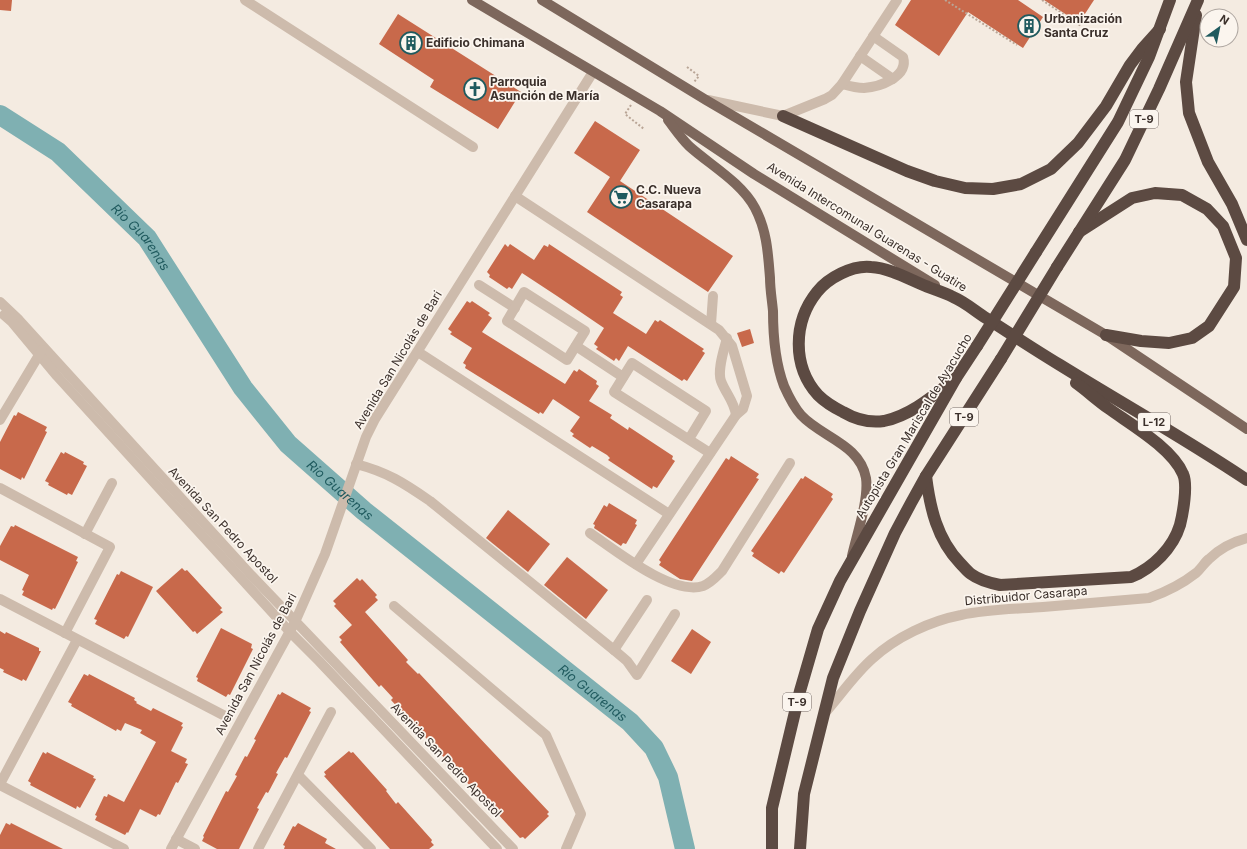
<svg xmlns="http://www.w3.org/2000/svg" width="1247" height="849" font-family="Inter,sans-serif">
  <rect width="100%" height="100%" fill="#f4ebe1"/>
  <g fill="none" stroke-linecap="round" stroke-linejoin="round">
    <path stroke="#7fb0b2" stroke-width="20" id="s1" d="M0,115L58,152L147,238L243,388L288,444L364,511L630,722L654,748L668,777L685,849"/>
  </g>
  <g fill="#c8694b">
    <path d="M0,0H12L11,11L0,10Z"/>
    <path d="M911,0H1018L1043,17L1023,48L968,12L939,56L895,25Z"/>
    <path d="M1044,0H1094L1079,23Z"/>
    <path d="M398,14L521,92L498,129L430,87L434,80L379,44Z"/>
    <path d="M595,121L640,150L620,181L733,256L708,292L587,212L610,177L574,153Z"/>
    <path d="M505,244L508,247L510,244L534,260L544,245L548,247L549,244L622,292L620,295L623,297L613,313L646,334L655,320L658,322L660,320L704,349L702,351L705,353L687,381L684,379L682,381L628,346L619,361L616,358L614,361L596,349L598,347L594,344L604,328L557,296L522,273L512,289L509,287L507,289L489,277L490,275L487,272Z"/>
    <path d="M467,301L470,303L472,301L490,313L488,315L492,318L482,332L565,384L574,370L577,372L579,369L597,381L596,384L599,386L589,401L612,415L610,418L628,430L629,427L673,456L672,459L675,461L657,488L653,486L652,489L608,460L610,458L607,455L592,446L590,448L572,436L574,434L570,431L580,417L553,399L543,414L540,412L539,414L465,368L466,365L463,363L472,348L450,334L452,332L448,329Z"/>
    <path d="M750,329L754,343L742,347L737,333Z"/>
    <path d="M18,412L47,427L45,431L47,432L24,479L22,477L21,480L0,469V442L14,415L16,416Z"/>
    <path d="M61,452L64,454L65,452L84,462L83,464L87,466L72,495L68,493L67,495L48,485L49,483L45,481Z"/>
    <path d="M731,456L759,474L756,478L759,479L692,581L680,579L659,565L661,562L659,560L726,458L729,460Z"/>
    <path d="M805,476L833,494L831,497L833,499L784,573L781,571L779,574L752,556L754,553L751,551L801,478L803,479Z"/>
    <path d="M609,503L637,520L635,524L637,525L626,544L623,543L621,546L594,528L595,525L593,524L600,512L604,505L607,507Z"/>
    <path d="M508,510L550,544L528,572L486,538Z"/>
    <path d="M15,525L78,557L76,561L78,562L62,595L55,609L53,608L52,610L22,595L24,591L22,590L29,575L0,560V546L11,526L14,527Z"/>
    <path d="M567,557L608,590L586,619L544,585Z"/>
    <path d="M182,568L185,571L187,570L222,608L220,610L223,612L197,634L195,631L193,632L156,591Z"/>
    <path d="M121,571L153,587L128,637L126,636L124,639L95,624L97,620L94,619L117,574L119,575Z"/>
    <path d="M357,578L360,581L362,579L377,595L375,597L378,600L365,612L408,660L406,662L418,674L419,673L549,812L547,814L549,816L525,839L523,837L520,838L474,788L473,789L391,700L393,698L381,685L379,687L340,642L342,640L339,637L352,625L334,606L336,604L333,601Z"/>
    <path d="M221,628L252,644L251,648L253,649L230,695L228,694L226,697L197,681L198,678L196,677Z"/>
    <path d="M692,629L711,642L691,674L671,661Z"/>
    <path d="M0,631L5,634L6,632L39,648V651H41L26,681L23,679L22,681L3,672L4,670L0,668Z"/>
    <path d="M84,674L88,676L89,674L135,698L134,700L137,702L136,703L151,711L153,708L183,723L181,726L183,727L171,751L187,759L185,763L188,764L178,783L176,782L160,815L158,814L156,817L140,809L128,833L127,832L125,835L95,820L97,816L95,815L104,796L107,797L108,794L124,802L156,742L140,733L142,730L125,723L121,731L117,729L116,731L71,706L72,704L68,702Z"/>
    <path d="M282,692L311,708L309,711L311,712L287,758L285,757L276,773L278,774L268,793L266,792L257,808L259,809L239,849H217L202,841L204,837L203,836L226,791L228,792L237,776L235,775L245,756L247,757L256,740L254,739L278,694L280,695Z"/>
    <path d="M349,751L351,753L353,752L387,790L386,791L396,804L398,802L432,840L431,842L434,845L429,849H390L324,776L326,775L324,772Z"/>
    <path d="M43,752L46,754L47,752L94,776L93,778L96,779L80,808L77,806L76,809L30,785L31,783L28,781Z"/>
    <path d="M6,823L10,825L11,823L63,849H0V835Z"/>
    <path d="M298,823L327,839L325,843L336,849H284L285,846L283,845L293,826L295,827Z"/>
  </g>
  <g fill="none" stroke-linecap="round" stroke-linejoin="round">
    <g stroke="#b9a596" stroke-width="2" stroke-dasharray="2 2" stroke-linecap="butt">
      <path d="M945,0L1017,45"/>
      <path d="M1042,0L1081,26"/>
      <path d="M687,67L699,76L694,82"/>
      <path d="M631,105L625,114L644,129"/>
    </g>
    <g stroke="#cdbbac" stroke-width="10">
      <path d="M245,0L473,147"/>
      <path d="M860,56L893,79"/>
      <path d="M842,84C849,86 857,88 864,88C879,87 909,77 903,57L873,36"/>
      <path d="M708,100L783,116L825,99L832,95L842,84L897,0"/>
      <path d="M515,196L719,330L732,346L747,396L743,409L736,415L636,564"/>
      <path d="M479,285L515,308"/>
      <path d="M524,292L585,331L567,360L507,321Z"/>
      <path d="M0,302L19,320L251,575L513,849"/>
      <path d="M4,315L12,322L57,376L290,632L319,661L497,849"/>
      <path d="M711,324L713,296"/>
      <path d="M727,338C724,350 717,370 721,381C726,394 734,401 736,415"/>
      <path d="M576,346L623,377"/>
      <path d="M418,352L669,514"/>
      <path d="M0,420L42,350"/>
      <path d="M689,439L706,411L632,363L614,392L710,453"/>
      <path d="M356,464C387,472 404,483 430,501L614,650L627,661L637,675L675,614"/>
      <path d="M0,488L110,547L65,633"/>
      <path d="M590,533C615,550 672,596 703,586C711,583 716,577 722,571L790,463"/>
      <path d="M85,534L112,483"/>
      <path d="M0,599L225,716"/>
      <path d="M394,606L546,735L581,814L566,849"/>
      <path d="M614,650L647,600"/>
      <path d="M824,714C840,696 854,675 872,659C896,637 930,621 961,615C988,609 1016,609 1043,607C1078,604 1114,601 1149,598C1166,592 1182,584 1196,573C1201,569 1204,563 1209,559C1220,548 1232,542 1247,538"/>
      <path d="M298,775L371,849"/>
      <path d="M0,784L77,640"/>
      <path d="M0,785L124,849"/>
      <path d="M176,839L195,849"/>
      <path d="M171,849L295,622L325,554L366,437L375,419L593,72"/>
      <path d="M258,849L331,712"/>
    </g>
    <g stroke="#7d675c" stroke-width="10">
      <path d="M472,0L660,111L754,174L935,285"/>
      <path d="M542,0L706,100L1106,335L1247,429"/>
      <path d="M668,120C675,129 681,138 689,146C710,165 741,182 755,208C767,231 768,253 770,278C770,289 772,300 773,311C773,337 775,362 784,386C788,395 794,407 801,415C821,437 860,444 866,478C869,499 857,534 852,556"/>
    </g>
    <g stroke="#5c4a42" stroke-width="12">
      <path d="M1196,15L1186,82L1189,113L1208,162L1232,204L1247,240"/>
      <path d="M783,116L907,171L935,181L965,188L993,189L1021,184L1051,169L1078,143L1106,106L1130,65L1142,49L1160,29"/>
      <path d="M1079,232L1132,198L1155,193L1182,195L1207,209L1223,226L1236,258L1234,287L1209,326L1192,338L1169,343L1141,341L1106,335"/>
      <path d="M1036,252L1118,122L1149,57L1170,0"/>
      <path d="M1057,267L1125,160L1159,89L1198,0"/>
      <path d="M956,378C934,395 912,415 884,421C870,423 855,419 843,412C835,408 825,402 818,395C792,366 793,322 817,292C828,278 852,265 871,267C888,268 905,277 921,284C932,289 943,292 953,297C965,302 975,311 986,318C1011,334 1035,350 1060,365C1123,404 1186,439 1247,480"/>
      <path d="M926,476C930,508 937,539 960,563C964,567 967,571 971,574C979,580 990,583 1000,585L1131,577C1153,568 1173,548 1180,525C1183,513 1188,485 1183,474C1172,448 1130,424 1108,408C1097,400 1087,391 1076,383"/>
      <path d="M772,849V808L800,691L818,629L840,581L956,378L977,346"/>
      <path d="M800,849L804,794L833,678L860,611L895,533L911,503L926,476L1001,359"/>
    </g>
    <g stroke="#5c4a42" stroke-width="12">
      <path d="M977,346L1036,252"/>
      <path d="M1001,359L1057,267"/>
    </g>
  </g>
  <defs>
    <g id="building-ring" transform="scale(1.15)"><circle r="9.5" fill="#fbf5ee" stroke="#1f5a5e" stroke-width="1.5"/><path d="M-4-6H4V6H1V3H-1V6H-4ZM-2.5-4.3h1.7v1.8h-1.7ZM.8-4.3h1.7v1.8H.8ZM-2.5-1h1.7V.8h-1.7ZM.8-1h1.7V.8H.8Z" fill="#1f5a5e"/></g>
    <g id="church-ring" transform="scale(1.15)"><circle r="9.5" fill="#fbf5ee" stroke="#1f5a5e" stroke-width="1.5"/><path d="M-1.2-6h2.4v3.5h3.3v2.4h-3.3V6h-2.4V-.1h-3.3v-2.4h3.3Z" fill="#1f5a5e"/></g>
    <g id="supermarket-ring" transform="scale(1.15)"><circle r="9.5" fill="#fbf5ee" stroke="#1f5a5e" stroke-width="1.5"/><path d="M-6-5.5h2.5l.6 2H6L4.5 2H-2.5L-4.4-4H-6ZM-1.5 3.2a1.3 1.3 0 1 0 .1 0ZM3 3.2a1.3 1.3 0 1 0 .1 0Z" fill="#1f5a5e"/></g>
  </defs>
  <g fill-rule="evenodd">
    <use href="#building-ring" x="1029" y="26"/>
    <use href="#building-ring" x="411" y="43"/>
    <use href="#church-ring" x="475" y="89"/>
    <use href="#supermarket-ring" x="621" y="197"/>
  </g>
  <g text-anchor="middle" stroke-width="3.5" stroke-linejoin="round" paint-order="stroke">
    <g fill="#fbf5ee" stroke="#756b66" stroke-width="1">
      <rect x="1130" y="110" width="28" height="18" rx="3"/>
      <rect x="950" y="408" width="28" height="18" rx="3"/>
      <rect x="1138" y="413" width="32" height="18" rx="3"/>
      <rect x="783" y="693" width="28" height="18" rx="3"/>
    </g>
    <g font-size="11" font-weight="bold" fill="#3b302b">
      <text x="1144" y="123">T-9</text>
      <text x="964" y="421">T-9</text>
      <text x="1154" y="426">L-12</text>
      <text x="797" y="706">T-9</text>
    </g>
    <g font-size="12" font-weight="bold" fill="#3b302b" stroke="#fbf5ee" text-anchor="start">
      <text x="1044" y="23">Urbanización<tspan x="1044" dy="14">Santa Cruz</tspan></text>
      <text x="426" y="47">Edificio Chimana</text>
      <text x="490" y="86">Parroquia<tspan x="490" dy="14">Asunción de María</tspan></text>
      <text x="636" y="194">C.C. Nueva<tspan x="636" dy="14">Casarapa</tspan></text>
    </g>
    <g font-size="12" fill="#3b302b" stroke="#fbf5ee">
      <text transform="translate(867 227) rotate(32)" y="4">Avenida Intercomunal Guarenas - Guatire</text>
      <text transform="translate(398 360) rotate(-59)" y="4">Avenida San Nicolás de Bari</text>
      <text transform="translate(914 426) rotate(-59)" y="4">Autopista Gran Mariscal de Ayacucho</text>
      <text transform="translate(223 525) rotate(47)" y="4">Avenida San Pedro Apostol</text>
      <text transform="translate(1026 596) rotate(-5)" y="4">Distribuidor Casarapa</text>
      <text transform="translate(256 664) rotate(-62)" y="4">Avenida San Nicolás de Bari</text>
      <text transform="translate(446 760) rotate(46)" y="4">Avenida San Pedro Apostol</text>
    </g>
    <g font-size="13" font-style="italic" fill="#1f5a5e" stroke="#fbf5ee">
      <text dy="5" stroke="none"><textPath href="#s1" startOffset="188">Río Guarenas</textPath></text>
      <text dy="5" stroke="none"><textPath href="#s1" startOffset="512">Río Guarenas</textPath></text>
      <text dy="5" stroke="none"><textPath href="#s1" startOffset="836">Río Guarenas</textPath></text>
    </g>
  </g>
  <g transform="translate(1219 28) rotate(33)"><circle r="19" fill="#fbf5ee" stroke="#aea6a0"/>
  <path d="M0-3L7 15L0 10L-7 15Z" fill="#1f5a5e"/>
  <text y="-6" font-size="11" font-weight="bold" text-anchor="middle" fill="#3b302b">N</text>
  </g>
</svg>
